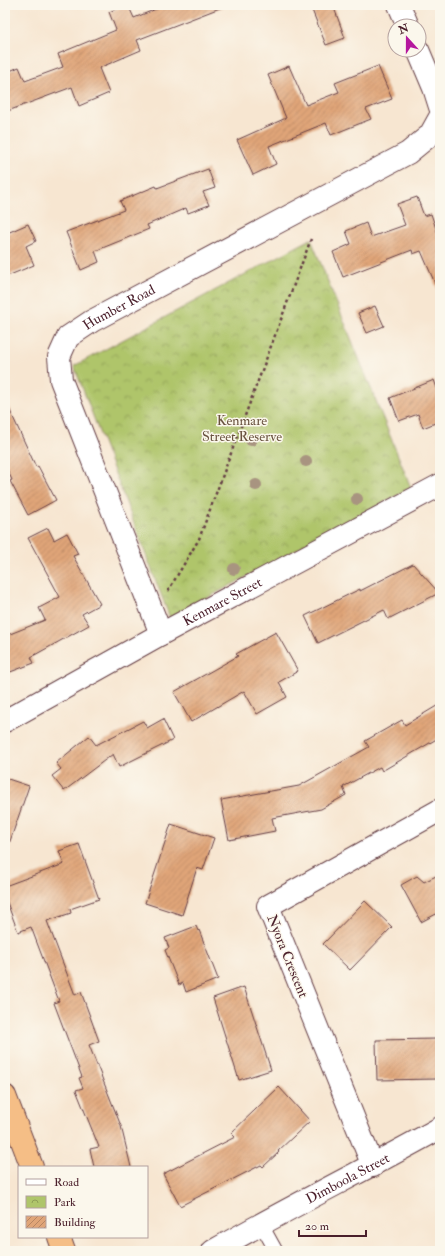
<svg xmlns="http://www.w3.org/2000/svg" width="445" height="1256" font-family="'IM FELL Double Pica',serif">
  <defs>
    <pattern id="park-crowns" width="20" height="18" patternUnits="userSpaceOnUse"><rect width="20" height="18" fill="#afc56a"/><path d="M2 6a3 3 0 1 1 6 0M12 15a3 3 0 1 1 6 0" fill="none" stroke="#909f57"/></pattern>
    <pattern id="building-hatch" width="6" height="6" patternUnits="userSpaceOnUse"><rect width="6" height="6" fill="#e0a578"/><path d="M-1 1l2-2M0 6l6-6M5 7l2-2" fill="none" stroke="#b88663"/></pattern>
  </defs>
  <rect width="100%" height="100%" fill="#fbf7ec"/>
  <filter id="ink" filterUnits="userSpaceOnUse"><feTurbulence type="fractalNoise" baseFrequency=".025" numOctaves="2"/><feDisplacementMap in="SourceGraphic" scale="8" xChannelSelector="R" yChannelSelector="G"/><feConvolveMatrix kernelMatrix="1 2 1 2 8 2 1 2 1" color-interpolation-filters="sRGB"/></filter>
  <filter id="wash" filterUnits="userSpaceOnUse"><feTurbulence type="fractalNoise" baseFrequency=".012" numOctaves="4" result="noise"/><feDisplacementMap in="SourceGraphic" scale="16" xChannelSelector="R" yChannelSelector="G"/><feGaussianBlur stdDeviation="0.9" result="paint"/><feColorMatrix in="noise" values="0 0 0 0 0 0 0 0 0 0 0 0 0 0 0 0 0 1.4 0 .05"/><feComposite in="paint" operator="in"/></filter>
  <g filter="url(#wash)">
    <rect width="100%" height="100%" fill="#f7e6d1"/>
    <path fill="url(#park-crowns)" stroke="#7c724a" d="M311,239L411,488L170,618L74,366Z"/>
    <g id="blocks">
      <g fill="url(#building-hatch)">
        <path d="M126,5H128L134,18L166,5H224L225,6L137,40L141,50L99,68L109,93L79,106L72,87L5,112V73L19,67L25,81L63,67L58,54L116,30L109,12Z"/>
        <path d="M310,5H333L345,38L326,45Z"/>
        <path d="M289,66L306,105L339,92L335,83L378,66L392,99L366,109L371,119L331,135L326,123L269,146L276,164L253,175L237,140L286,118L268,75Z"/>
        <path d="M208,169L215,188L203,192L209,205L188,213L186,208L147,225L149,229L95,251L99,262L81,270L66,232L124,210L120,201L156,186L157,188Z"/>
        <path d="M417,197L424,216L431,214L440,240V295L421,251L413,254L412,250L343,277L333,252L351,244L346,231L366,223L371,237L405,225L397,204Z"/>
        <path d="M28,224L36,241L26,246L34,265L5,277V234Z"/>
        <path d="M375,306L384,326L367,333L358,313Z"/>
        <path d="M434,380L440,396V421L423,428L418,414L399,421L390,398Z"/>
        <path d="M5,400L36,467L38,466L56,500L28,515L10,481L12,480L5,465Z"/>
        <path d="M48,528L54,540L67,533L78,554L73,556L100,604L82,614L89,625L31,657L34,663L5,674V636L45,620L39,608L60,597L28,538Z"/>
        <path d="M413,564L439,593L388,619L384,610L318,643L305,616L360,589V591Z"/>
        <path d="M276,632L298,671L279,682L287,697L257,714L244,691L191,722L174,692L238,656L236,654Z"/>
        <path d="M440,704V737L382,771L380,767L343,787L346,795L321,809L272,818L275,831L229,840L221,800L299,786L369,747L365,741L402,720L405,725Z"/>
        <path d="M163,719L173,740L119,767L113,754L64,791L52,776L61,769L56,763L89,736L96,745L143,721L147,728Z"/>
        <path d="M5,778L29,786L8,847H5Z"/>
        <path d="M171,824L214,838L203,870L197,868L182,915L145,903Z"/>
        <path d="M79,844L99,899L70,909L71,913L47,921L75,995L81,992L99,1041L89,1045L121,1126L131,1167H94L90,1149L99,1147L76,1090L83,1088L79,1078L82,1077L54,1003L59,1001L31,927L18,932L5,897V886L64,864L59,851Z"/>
        <path d="M440,874V912L421,922L401,885L417,876L424,882Z"/>
        <path d="M365,901L392,927L350,970L323,944Z"/>
        <path d="M196,926L198,931L199,930L218,979L186,992L183,983L179,985L165,950L169,948L165,938Z"/>
        <path d="M244,987L271,1070L239,1080L213,998Z"/>
        <path d="M437,1039L438,1079L377,1080L376,1040Z"/>
        <path d="M279,1087L310,1121L278,1151L279,1152L263,1167L261,1165L180,1206L163,1174L235,1137L231,1133Z"/>
      </g>
    </g>
  </g>
  <g filter="url(#ink)">
    <use href="#blocks" fill-opacity="0" stroke="#643d44" stroke-width="1"/>
    <g fill="none" stroke-linecap="round" stroke-linejoin="round">
      <g stroke="#643d44" stroke-width="15">
        <path id="service" d="M261,1224L276,1251"/>
      </g>
      <g stroke="#643d44" stroke-width="24">
        <g id="minor">
          <path d="M399,5L408,26"/>
          <path d="M418,50L434,88L440,107"/>
          <path id="s1" d="M161,634L61,380L59,357L68,337L92,321L408,153L430,135L440,117"/>
          <path id="s2" d="M5,721L161,634L440,485"/>
          <path d="M373,1166L268,906L440,810"/>
          <path id="s3" d="M213,1251C288,1208 365,1170 440,1128"/>
        </g>
      </g>
      <g stroke="#643d44" stroke-width="24">
        <g id="trunk">
          <path d="M5,1096L32,1167"/>
          <path d="M59,1237L64,1251"/>
        </g>
      </g>
      <path stroke="#643d44" stroke-width="2.5" stroke-dasharray="3 3" stroke-linecap="butt" d="M168,591L199,539L311,239"/>
      <use href="#service" stroke="#fff" stroke-width="13"/>
      <use href="#minor" stroke="#fff" stroke-width="22"/>
      <use href="#trunk" stroke="#f5be86" stroke-width="22"/>
    </g>
    <g fill="#a89480">
      <circle cx="251" cy="440" r="6"/>
      <circle cx="306" cy="461" r="6"/>
      <circle cx="256" cy="485" r="6"/>
      <circle cx="357" cy="499" r="6"/>
      <circle cx="234" cy="569" r="6"/>
    </g>
  </g>
  <g text-anchor="middle" stroke-width="3" stroke-linejoin="round" paint-order="stroke">
    <g font-size="14" fill="#4a1f2b" stroke="#fbf7ec">
      <text dy="5" stroke="none"><textPath href="#s1" startOffset="377">Humber Road</textPath></text>
      <text dy="5" stroke="none"><textPath href="#s2" startOffset="248">Kenmare Street</textPath></text>
      <text transform="translate(288 956) rotate(68)" y="5">Nyora Crescent</text>
      <text dy="5" stroke="none"><textPath href="#s3" startOffset="153">Dimboola Street</textPath></text>
    </g>
    <g font-size="14" fill="#68513e" stroke="#fbf7ec">
      <text x="242" y="425">Kenmare<tspan x="242" dy="16">Street Reserve</tspan></text>
    </g>
  </g>
  <rect width="445" height="1256" fill="none" stroke="#fbf7ec" stroke-width="20"/>
  <rect x="18" y="1166" width="130" height="72" fill="#fbf7ec" stroke="#b4a19f"/>
  <rect x="26" y="1179" width="20" height="6" fill="#ffffff" stroke="#b4a19f"/>
  <text x="54" y="1186" font-size="12" fill="#4a1f2b">Road</text>
  <rect x="26" y="1196" width="20" height="12" fill="url(#park-crowns)" stroke="#b4a19f"/>
  <text x="54" y="1206" font-size="12" fill="#4a1f2b">Park</text>
  <rect x="26" y="1216" width="20" height="12" fill="url(#building-hatch)" stroke="#b4a19f"/>
  <text x="54" y="1226" font-size="12" fill="#4a1f2b">Building</text>
  <g transform="translate(407 38) rotate(339)"><circle r="19" fill="#fbf7ec" stroke="#b4a19f"/>
  <path d="M0-3L7 15L0 10L-7 15Z" fill="#b5179e"/>
  <text y="-6" font-size="11" font-weight="bold" text-anchor="middle" fill="#4a1f2b">N</text>
  </g>
  <path d="M299 1230v6h67v-6" fill="none" stroke="#4a1f2b" stroke-width="2"/>
  <text x="305" y="1230" font-size="12" fill="#4a1f2b" stroke="#fbf7ec" stroke-width="3" paint-order="stroke">20 m</text>
</svg>
